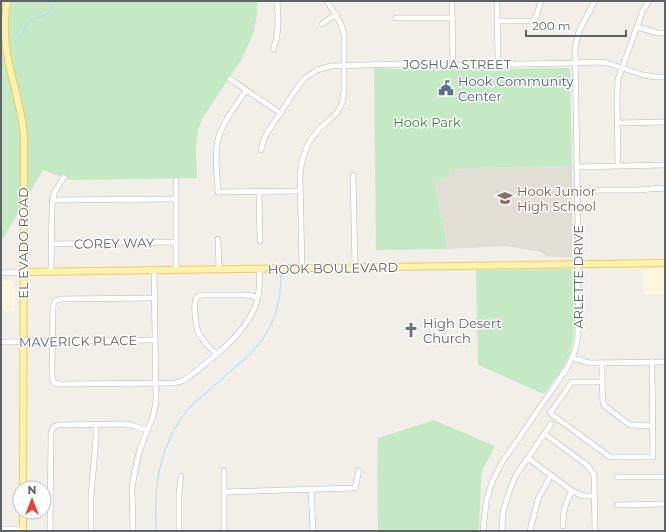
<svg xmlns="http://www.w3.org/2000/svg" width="666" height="532" font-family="Montserrat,sans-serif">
  <rect width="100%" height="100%" fill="#f1efe8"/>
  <g fill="#fef7e0">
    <rect x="643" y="269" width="22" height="25"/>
    <path d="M10,280L15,284V311L1,310V281Z"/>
  </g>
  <path fill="#e1ded6" d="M572,166V257H549L541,252L506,246L447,249L443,219L440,216L435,180L449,178L448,171L472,168Z"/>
  <g fill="#c5e8c5">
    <path d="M12,1H257V15L253,34L242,59L226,82L202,119L198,130L196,146L197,178L70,180L43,170L1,242V19Z"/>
    <path d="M374,68L423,70L570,68L572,166L472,168L449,171V178L435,180L440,216L443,219L447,249L376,250Z"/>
    <path d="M570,269L574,275C574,300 578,332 569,355C564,369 552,382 544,394L478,365L476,270Z"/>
    <path d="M434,420L495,446L483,469L481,478L479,531H378L377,467L378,438Z"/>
  </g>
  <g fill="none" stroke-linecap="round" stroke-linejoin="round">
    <g stroke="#aadaff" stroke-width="1">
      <path d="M16,41L22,35L27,23L30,20L47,14L55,1"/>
      <path d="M156,531C156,513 155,495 158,478C162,452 174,424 192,405L247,357C271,334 281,308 281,275"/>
    </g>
    <g stroke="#b5b8bc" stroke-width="6">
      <g id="minor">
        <path d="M452,1L453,65"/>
        <path d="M497,1L498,64"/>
        <path d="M396,18H452"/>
        <path d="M497,21H532L536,17L541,1"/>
        <path d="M322,24L336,14"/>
        <path d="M637,27L658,33H665"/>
        <path d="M273,49C280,33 278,17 277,1"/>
        <path d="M230,79L280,113"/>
        <path d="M246,90C237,105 224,119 219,136C214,152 217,176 218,192L300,191"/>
        <path d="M617,123L665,122"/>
        <path d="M261,150L264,139L267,133L299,85L305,78L317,70L331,66L402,64L422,66L575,63L596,62L607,63L643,75L655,77H665"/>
        <path d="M618,166L617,96L618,79L643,10L649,1"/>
        <path d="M576,167L665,165"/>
        <path d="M353,175L355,267"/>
        <path d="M259,192L260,241"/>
        <path d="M577,192L584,193L599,190H637L665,188"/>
        <path d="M52,200L176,199"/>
        <path d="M218,239L219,269"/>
        <path d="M52,244L176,242"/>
        <path d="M302,268L300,175L301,167L303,157L309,142L319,129L333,117L338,111L342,103L344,91V34L341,24L327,1"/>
        <path d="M176,270V180"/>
        <path d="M51,271L52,206L54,193L64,177"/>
        <path d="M1,273L24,272"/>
        <path d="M154,298L61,299L55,301L53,306L52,378L54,383L60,384L175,383L182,381L189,377C215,355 250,332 258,297C260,287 259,278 260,269"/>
        <path d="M1,342L155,340"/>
        <path d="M216,354C210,348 203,341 199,334C196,328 193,306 196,299C197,296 200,295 203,295H246L258,297"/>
        <path d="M572,358L590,363L665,362"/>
        <path d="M602,363V382H572L550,413L610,457H653L652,362"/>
        <path d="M602,382L603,403L605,406L630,425L653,426"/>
        <path d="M545,434L588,466L594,475L595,531"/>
        <path d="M528,458L572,491L583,496H594"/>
        <path d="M224,471V531"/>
        <path d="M617,477H665"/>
        <path d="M311,489L313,531"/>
        <path d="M224,492L355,488L359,470"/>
        <path d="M617,505L665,504"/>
        <path d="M563,526C563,512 565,503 572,491"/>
        <path d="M1,529H23"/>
        <path d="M50,531L51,433L53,427L58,425L125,424L134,426L147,430"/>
        <path d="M91,531V495L96,439V425"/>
        <path d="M133,531L132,489L135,470L140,449L153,416L156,402L154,270"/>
        <path d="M179,531V493L181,476"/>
        <path d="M483,531L486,502L492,482L501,464L567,368L572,358L576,347L578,335V225L575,48L579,31L595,1"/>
        <path d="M502,531L503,512L509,492L516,475L551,424"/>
        <path d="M530,531L538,499L551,475"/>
      </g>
    </g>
    <g stroke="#f2c960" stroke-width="8">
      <g id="major">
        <path d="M7,1C4,19 4,36 7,54C12,82 22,108 24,137L23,488"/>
        <path d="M24,272L665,263"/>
        <path d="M23,512V531"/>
      </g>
    </g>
    <use href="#minor" stroke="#fff" stroke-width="5"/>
    <use href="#major" stroke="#fff2af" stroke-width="6"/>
  </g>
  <defs>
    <g id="civic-bare" transform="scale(1.2)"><path d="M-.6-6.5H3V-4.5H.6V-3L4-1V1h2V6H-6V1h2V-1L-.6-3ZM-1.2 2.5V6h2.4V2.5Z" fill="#5c6f8a" stroke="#fff" stroke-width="2.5" paint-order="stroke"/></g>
    <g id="school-bare" transform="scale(1.2)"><path d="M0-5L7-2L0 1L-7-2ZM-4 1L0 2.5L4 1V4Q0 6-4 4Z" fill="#8d6e63" stroke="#fff" stroke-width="2.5" paint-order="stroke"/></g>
    <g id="church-bare" transform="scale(1.2)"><path d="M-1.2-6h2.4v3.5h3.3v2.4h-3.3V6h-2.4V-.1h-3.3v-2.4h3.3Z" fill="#6b7280" stroke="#fff" stroke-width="2.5" paint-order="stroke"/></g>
  </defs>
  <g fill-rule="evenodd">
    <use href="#civic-bare" x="446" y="88"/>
    <use href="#school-bare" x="505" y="198"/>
    <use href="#church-bare" x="411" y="330"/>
  </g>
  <g text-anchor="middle" stroke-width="3" stroke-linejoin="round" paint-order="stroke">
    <g font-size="13" fill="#5f6368" stroke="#fff">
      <text x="457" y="69">JOSHUA STREET</text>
      <text transform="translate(23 243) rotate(-90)" y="5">EL EVADO ROAD</text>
      <text transform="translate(114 243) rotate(-1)" y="5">COREY WAY</text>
      <text transform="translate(333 268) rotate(-1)" y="5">HOOK BOULEVARD</text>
      <text transform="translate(578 277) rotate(-90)" y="5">ARLETTE DRIVE</text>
      <text transform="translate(78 341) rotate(-1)" y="5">MAVERICK PLACE</text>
    </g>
    <g font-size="13" fill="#4e5e75" stroke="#fff" text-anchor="start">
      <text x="458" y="86">Hook Community<tspan x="458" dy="15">Center</tspan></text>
    </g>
    <g font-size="13" fill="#348238" stroke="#fff">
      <text x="427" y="127">Hook Park</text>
    </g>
    <g font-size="13" fill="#785e54" stroke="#fff" text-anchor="start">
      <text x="517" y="196">Hook Junior<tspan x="517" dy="15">High School</tspan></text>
    </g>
    <g font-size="13" fill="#5b616d" stroke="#fff" text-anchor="start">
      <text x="423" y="328">High Desert<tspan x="423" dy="15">Church</tspan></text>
    </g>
  </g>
  <rect width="666" height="532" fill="none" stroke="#5f6368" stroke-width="4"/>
  <g transform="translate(32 500)"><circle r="19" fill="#ffffff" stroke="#bfc1c3"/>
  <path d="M0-3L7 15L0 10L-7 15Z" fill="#ea4335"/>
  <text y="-6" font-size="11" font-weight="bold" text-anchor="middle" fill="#5f6368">N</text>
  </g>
  <path d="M526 30v6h100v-6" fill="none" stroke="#5f6368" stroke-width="2"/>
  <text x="532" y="30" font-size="12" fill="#5f6368" stroke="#ffffff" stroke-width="3" paint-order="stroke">200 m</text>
</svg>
